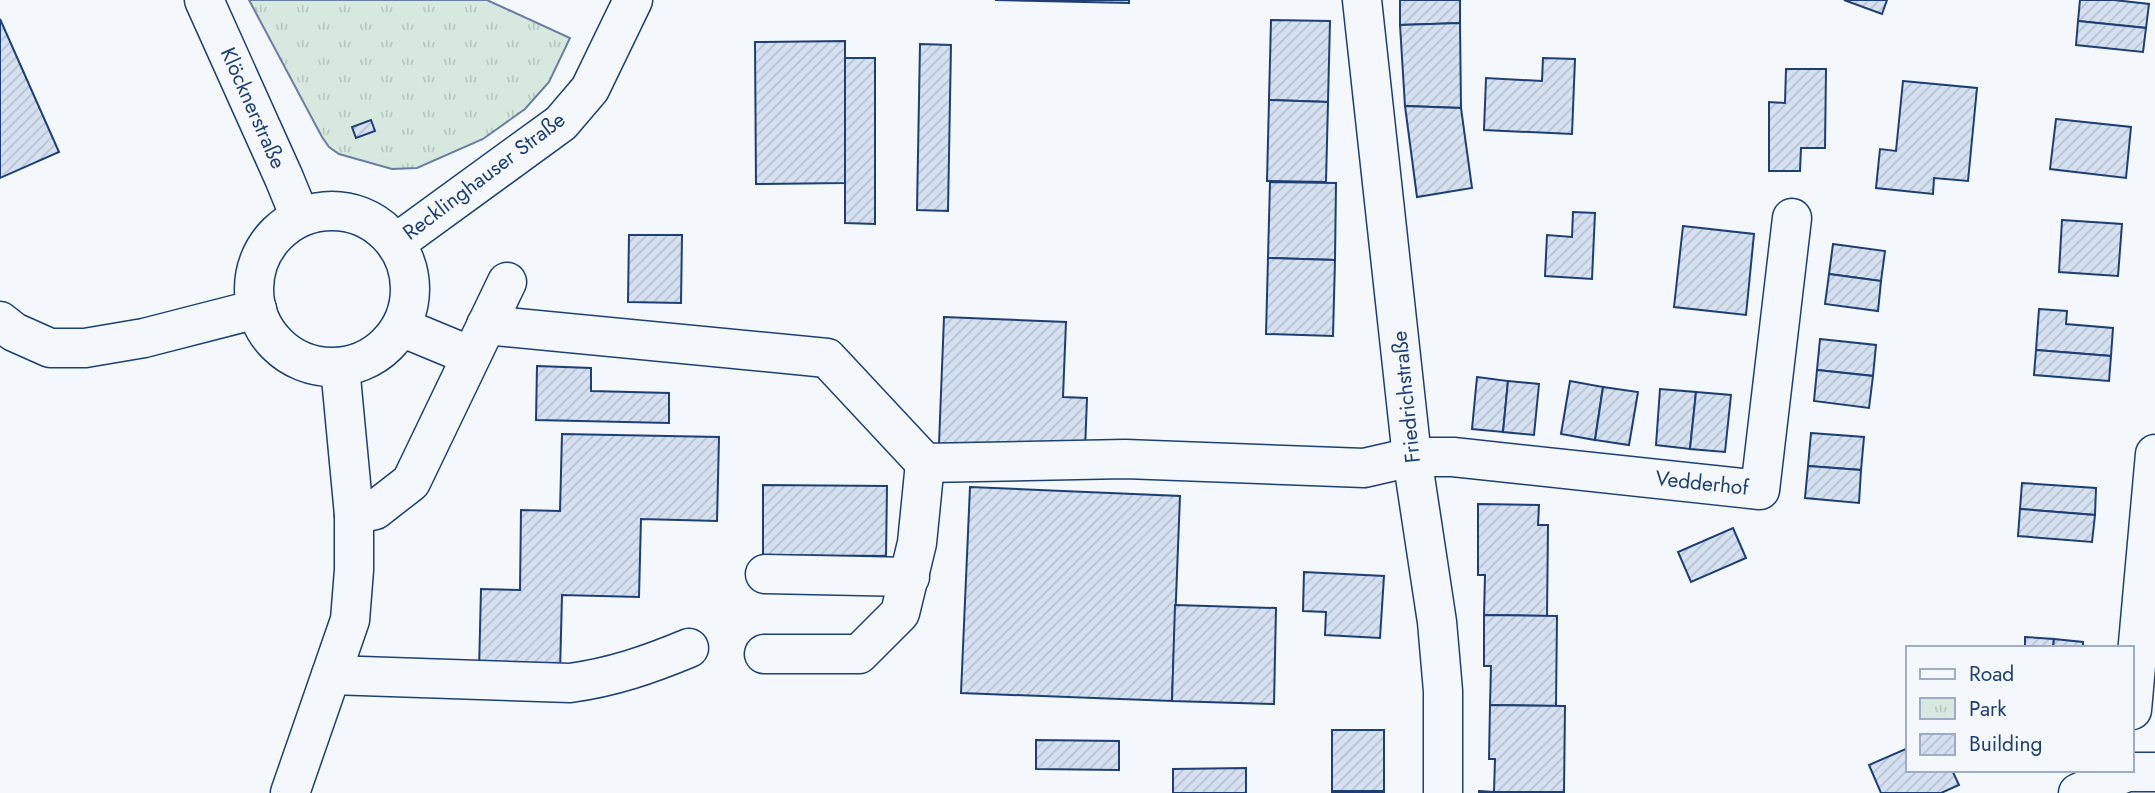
<svg xmlns="http://www.w3.org/2000/svg" width="2155" height="793" font-family="Jost,sans-serif">
  <defs>
    <pattern id="park-tufts" width="24" height="20" patternUnits="userSpaceOnUse" patternTransform="scale(1.75)"><rect width="24" height="20" fill="#d7e8df"/><path d="M3 7l-1-3M5 7V3M7 7l1-3M15 17l-1-3M17 17v-4M19 17l1-3" fill="none" stroke="#b8c8c3"/></pattern>
    <pattern id="building-hatch" width="6" height="6" patternUnits="userSpaceOnUse" patternTransform="scale(1.75)"><rect width="6" height="6" fill="#d5e0f0"/><path d="M-1 1l2-2M0 6l6-6M5 7l2-2" fill="none" stroke="#b6c1d1"/></pattern>
  </defs>
  <rect width="100%" height="100%" fill="#f4f7fb"/>
  <path fill="url(#park-tufts)" stroke="#687fa3" stroke-width="2" d="M249,0H487L570,38L549,82L525,109L483,139L417,168L392,169L339,154L329,147L322,137Z"/>
  <g fill="url(#building-hatch)" stroke="#1d3f73" stroke-width="2">
    <path d="M995,0H1129V3Z"/>
    <path d="M1400,0H1460V23L1400,25Z"/>
    <path d="M1844,0H1887L1882,14Z"/>
    <path d="M2080,0H2114L2149,4L2146,28L2078,21Z"/>
    <path d="M0,19L59,152L0,178Z"/>
    <path d="M1271,20L1330,21L1328,102L1269,100Z"/>
    <path d="M2078,21L2146,28L2143,52L2076,45Z"/>
    <path d="M1460,23L1461,108L1405,106L1400,25Z"/>
    <path d="M845,41V183L756,184L755,42Z"/>
    <path d="M920,44L951,45L948,211L917,210Z"/>
    <path d="M845,58H875V224L845,223Z"/>
    <path d="M1543,58L1575,59L1572,134L1484,130L1486,78L1542,81Z"/>
    <path d="M1786,69H1826L1825,148H1801L1800,171H1769V102L1785,103Z"/>
    <path d="M1903,81L1977,88L1968,181L1934,178L1933,194L1876,188L1880,149L1896,151Z"/>
    <path d="M1269,100L1328,102L1326,182L1267,181Z"/>
    <path d="M1405,106L1461,108L1472,188L1417,197Z"/>
    <path d="M2056,119L2131,127L2126,178L2050,169Z"/>
    <path d="M371,120L375,131L356,138L352,127Z"/>
    <path d="M1270,182L1336,183L1335,260L1268,258Z"/>
    <path d="M1573,212L1595,213L1592,279L1545,276L1547,235L1572,237Z"/>
    <path d="M2062,220L2122,224L2118,276L2059,272Z"/>
    <path d="M1683,226L1754,234L1746,315L1674,307Z"/>
    <path d="M629,235H682L681,303L628,302Z"/>
    <path d="M1833,244L1885,251L1881,281L1829,274Z"/>
    <path d="M1268,258L1335,260L1333,336L1266,334Z"/>
    <path d="M1829,274L1881,281L1878,311L1825,304Z"/>
    <path d="M2039,309L2067,311L2066,324L2113,328L2111,356L2036,350Z"/>
    <path d="M944,317L1066,322L1063,397L1087,398L1085,450L939,444Z"/>
    <path d="M1820,339L1876,345L1873,376L1817,370Z"/>
    <path d="M2036,350L2111,356L2109,381L2034,375Z"/>
    <path d="M537,366L591,368V391L669,393V423L536,420Z"/>
    <path d="M1817,370L1873,376L1869,408L1814,401Z"/>
    <path d="M1477,377L1508,381L1503,432L1472,429Z"/>
    <path d="M1508,381L1539,384L1534,435L1503,432Z"/>
    <path d="M1570,381L1603,387L1595,440L1561,434Z"/>
    <path d="M1603,387L1638,392L1629,445L1595,440Z"/>
    <path d="M1660,389L1696,392L1690,449L1656,445Z"/>
    <path d="M1696,392L1731,395L1725,452L1690,449Z"/>
    <path d="M1811,433L1864,437L1861,470L1808,466Z"/>
    <path d="M562,434L719,437L717,521L641,519L639,597L562,595L560,673L479,671L481,589L520,590L521,510L560,511Z"/>
    <path d="M1808,466L1861,470L1859,503L1805,498Z"/>
    <path d="M2022,483L2096,488L2095,515L2020,509Z"/>
    <path d="M763,485L887,486L886,556L763,555Z"/>
    <path d="M970,487L1180,496L1172,701L961,693Z"/>
    <path d="M1478,504L1539,505L1538,525H1548L1547,616L1484,615L1485,575H1478Z"/>
    <path d="M2020,509L2095,515L2092,542L2018,536Z"/>
    <path d="M1733,528L1746,558L1691,582L1678,552Z"/>
    <path d="M1304,572L1384,576L1380,638L1325,635L1326,612L1303,611Z"/>
    <path d="M1175,605L1276,608L1274,704L1172,701Z"/>
    <path d="M1484,615L1557,616L1556,706L1490,705L1491,666H1484Z"/>
    <path d="M2025,637L2054,639L2053,648H2025Z"/>
    <path d="M2054,639L2083,642V648H2053Z"/>
    <path d="M1490,705L1565,706L1564,792H1494L1495,759H1489Z"/>
    <rect x="1332" y="730" width="52" height="61"/>
    <path d="M1036,740L1119,741V770L1036,769Z"/>
    <path d="M1908,748V770H1952L1959,785L1941,793H1881L1869,765Z"/>
    <path d="M1246,768V793H1173V769Z"/>
    <rect x="1332" y="791" width="52" height="2"/>
    <path d="M1479,791L1494,792H1564L1479,793Z"/>
  </g>
  <g fill="none" stroke-linecap="round" stroke-linejoin="round">
    <g stroke="#1d3f73" stroke-width="41">
      <g id="minor">
        <path d="M204,0L284,178L300,217"/>
        <path d="M1362,0L1412,457L1437,622L1443,691V793"/>
        <path d="M0,321L14,332L50,348H85L144,338L257,309"/>
        <path d="M486,325L827,358L925,463L1125,459L1364,468L1412,457H1453L1760,490L1792,218"/>
        <path d="M401,327L471,356"/>
        <path d="M354,515L375,510L411,482L507,282"/>
        <path d="M765,574L910,577"/>
        <path d="M764,654H859L900,613L917,543L925,463"/>
        <path d="M331,675L570,683C613,677 648,665 689,648"/>
        <path d="M2132,710L2155,454"/>
        <path d="M2078,793L2127,772H2155"/>
      </g>
    </g>
    <g stroke="#1d3f73" stroke-width="41">
      <g id="major">
        <circle cx="332" cy="289" r="78"/>
        <path d="M396,243L561,123L590,89L633,0"/>
        <path d="M290,793L350,620L354,570V515L340,367"/>
      </g>
    </g>
    <use href="#minor" stroke="#f4f7fb" stroke-width="38"/>
    <use href="#major" stroke="#f4f7fb" stroke-width="38"/>
  </g>
  <g text-anchor="middle" stroke-width="5" stroke-linejoin="round" paint-order="stroke">
    <g font-size="21" fill="#1d3f73" stroke="#f4f7fb">
      <text transform="translate(253 108) rotate(66)" y="7">Klöcknerstraße</text>
      <text transform="translate(484 176) rotate(-37)" y="7">Recklinghauser Straße</text>
      <text transform="translate(1406 397) rotate(-96)" y="7">Friedrichstraße</text>
      <text transform="translate(1702 483) rotate(6)" y="7">Vedderhof</text>
    </g>
  </g>
  <rect x="1906" y="646" width="228" height="126" fill="#f4f7fb" stroke="#9eadc5" stroke-width="2"/>
  <rect x="1920" y="669" width="35" height="10" fill="#f4f7fb" stroke="#9eadc5" stroke-width="2"/>
  <text x="1969" y="681" font-size="21" fill="#1d3f73">Road</text>
  <rect x="1920" y="698" width="35" height="21" fill="url(#park-tufts)" stroke="#9eadc5" stroke-width="2"/>
  <text x="1969" y="716" font-size="21" fill="#1d3f73">Park</text>
  <rect x="1920" y="734" width="35" height="21" fill="url(#building-hatch)" stroke="#9eadc5" stroke-width="2"/>
  <text x="1969" y="751" font-size="21" fill="#1d3f73">Building</text>
</svg>
